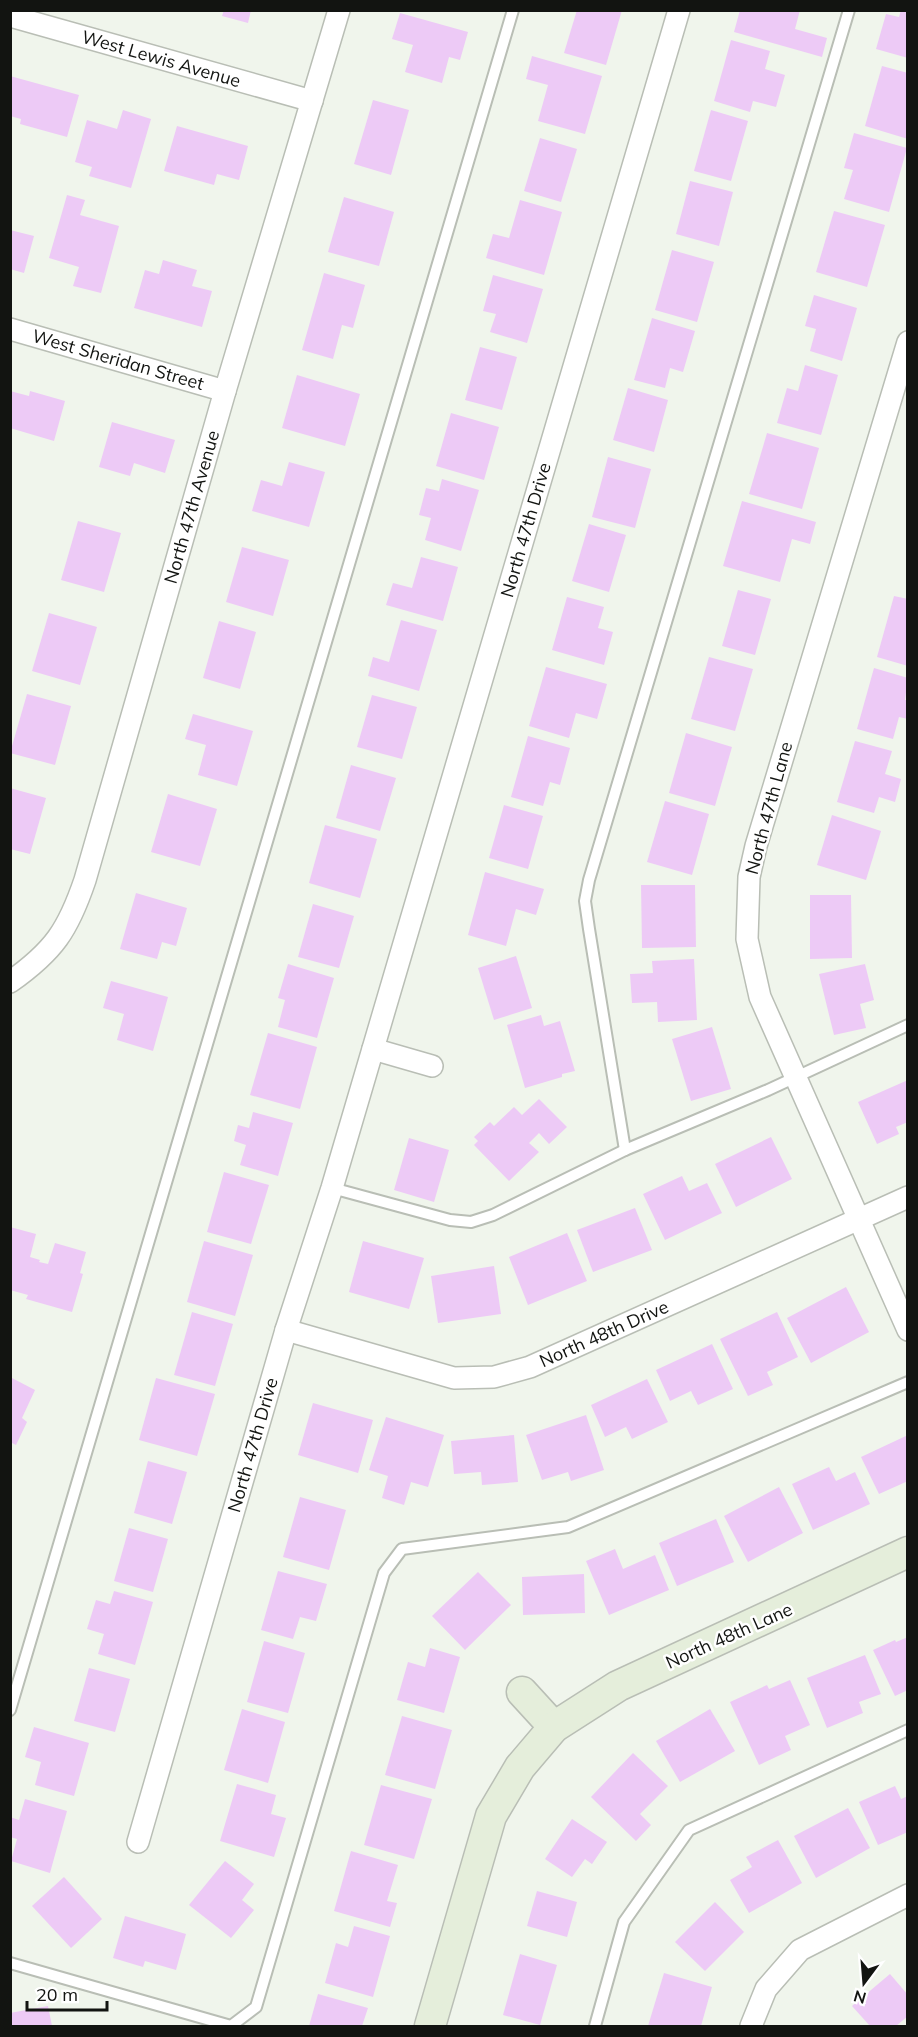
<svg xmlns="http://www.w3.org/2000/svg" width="918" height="2037" font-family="Mulish,sans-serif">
  <rect width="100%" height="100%" fill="#f0f5ec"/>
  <g fill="#edcaf6">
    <path d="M224,10H251L248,23L222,16Z"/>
    <path d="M577,10H622L606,65L564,53Z"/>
    <path d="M740,10H800L795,29L827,38L822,57L734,32Z"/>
    <path d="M901,10H908V58L876,49L886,14L899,17Z"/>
    <path d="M400,13L468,32L460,60L449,57L442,83L405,72L413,45L392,39Z"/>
    <path d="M731,40L770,51L765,69L785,75L776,107L753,101L750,112L714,101Z"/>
    <path d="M532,56L602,76L585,134L538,121L548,85L526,79Z"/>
    <path d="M882,66L908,73V139L865,126Z"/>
    <path d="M10,76L79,95L67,137L20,124L21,119L10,116Z"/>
    <path d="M373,100L409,110L391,175L354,164Z"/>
    <path d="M123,110L151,119L131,188L89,176L92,167L75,162L87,120L117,129Z"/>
    <path d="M711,110L748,121L731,181L694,171Z"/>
    <path d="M177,126L248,146L239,180L217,174L214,185L164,171Z"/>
    <path d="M854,133L907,148L889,212L844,199L853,170L844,168Z"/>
    <path d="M540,138L577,149L561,202L524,191Z"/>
    <path d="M690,181L733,192L719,246L676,234Z"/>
    <path d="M67,195L85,200L80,215L119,226L101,293L73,286L79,267L49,258Z"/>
    <path d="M344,197L394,212L379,266L328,252Z"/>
    <path d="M520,200L562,212L544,275L486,258L493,234L509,238Z"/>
    <path d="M834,211L885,225L867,287L816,272Z"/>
    <path d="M10,230L34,236L24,273L10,269Z"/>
    <path d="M672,250L714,262L697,322L655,310Z"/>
    <path d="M163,260L197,270L192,286L212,291L202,327L134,308L145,270L159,274Z"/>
    <path d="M324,273L365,285L353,328L342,325L333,359L302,350Z"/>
    <path d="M493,275L543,289L527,343L490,332L496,314L483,311Z"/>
    <path d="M814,295L857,308L842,361L810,351L816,329L805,326Z"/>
    <path d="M652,318L695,331L683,372L670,368L665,388L634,380Z"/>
    <path d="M480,347L517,357L502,410L465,400Z"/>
    <path d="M805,365L838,375L821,435L777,423L787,388L798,391Z"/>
    <path d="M297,375L360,394L345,446L282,428Z"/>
    <path d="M628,388L668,400L654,452L613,440Z"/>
    <path d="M10,391L29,396L30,391L65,401L54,441L10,428Z"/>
    <path d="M451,413L499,427L484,480L436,466Z"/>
    <path d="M112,422L175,440L165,473L134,463L130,476L99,467Z"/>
    <path d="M767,433L819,448L802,509L749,494Z"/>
    <path d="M608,457L651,469L635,528L592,517Z"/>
    <path d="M289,462L325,472L309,527L252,511L261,480L282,486Z"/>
    <path d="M442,479L479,490L461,551L425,540L431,518L419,515L426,488L439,491Z"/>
    <path d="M742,501L816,522L810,544L792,539L780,582L723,566Z"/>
    <path d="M78,521L121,533L104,592L61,580Z"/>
    <path d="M589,524L626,535L609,592L572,581Z"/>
    <path d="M242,547L289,560L273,616L226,602Z"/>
    <path d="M421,557L458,567L443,621L386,605L393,583L412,588Z"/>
    <path d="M738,590L771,599L755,655L722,646Z"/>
    <path d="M894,596L908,599V666L877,657Z"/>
    <path d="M567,597L604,607L598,628L613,632L604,665L552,650Z"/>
    <path d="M49,613L97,627L80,685L32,671Z"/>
    <path d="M401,620L437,630L419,691L368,676L373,657L389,662Z"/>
    <path d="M219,621L256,632L240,689L203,678Z"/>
    <path d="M709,657L753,669L735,731L691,719Z"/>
    <path d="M546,667L607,684L597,719L576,713L569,738L529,726Z"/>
    <path d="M874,668L908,678L905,700H908V719L899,717L893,739L857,729Z"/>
    <path d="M27,694L71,706L55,765L10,753Z"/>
    <path d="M372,695L417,707L402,759L357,747Z"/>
    <path d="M193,714L253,731L237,786L198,775L206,745L185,739Z"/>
    <path d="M686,733L732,747L715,806L669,793Z"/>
    <path d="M528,736L570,748L560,785L550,782L543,806L511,797Z"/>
    <path d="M855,741L892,751L885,774L901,779L895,802L879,797L874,813L837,802Z"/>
    <path d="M351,765L396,778L380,831L336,818Z"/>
    <path d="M10,788L46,798L30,854L10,849Z"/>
    <path d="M168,794L217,809L200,866L151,852Z"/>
    <path d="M665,801L709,814L692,875L647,862Z"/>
    <path d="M504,805L543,816L528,869L489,858Z"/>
    <path d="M832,815L881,831L866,880L817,865Z"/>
    <path d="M325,825L377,839L360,898L309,883Z"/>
    <path d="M485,872L544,889L536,915L516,909L506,946L468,935Z"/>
    <path d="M641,885H695L696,947L642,948Z"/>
    <path d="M136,893L187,908L176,946L162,942L157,959L120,949Z"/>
    <path d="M810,895H851L852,958L810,959Z"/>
    <path d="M313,904L354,916L339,968L298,957Z"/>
    <path d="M516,956L532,1008L494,1020L478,968Z"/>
    <path d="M694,959L697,1020L658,1022L657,1002L632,1003L630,974L653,973L652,961Z"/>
    <path d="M288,964L334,978L317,1038L278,1027L285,1000L278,998Z"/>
    <path d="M865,964L874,1000L860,1004L866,1028L834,1035L819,974Z"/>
    <path d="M111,981L168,997L153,1051L117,1040L124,1014L103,1008Z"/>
    <path d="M541,1015L544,1026L560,1021L575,1071L562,1074V1077L525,1088L507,1025Z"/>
    <path d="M712,1027L731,1089L691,1101L672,1039Z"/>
    <path d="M268,1033L317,1047L300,1109L250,1095Z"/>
    <path d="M908,1080V1122L896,1127L899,1134L877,1144L858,1102Z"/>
    <path d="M539,1099L567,1127L549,1144L539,1133L529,1143L539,1152L509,1181L474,1145L478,1141L474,1137L490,1122L494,1126L514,1107L522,1115Z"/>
    <path d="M253,1112L293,1123L278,1176L240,1165L246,1145L234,1141L238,1125L249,1128Z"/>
    <path d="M771,1137L792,1179L736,1207L715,1164Z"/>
    <path d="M409,1138L449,1150L434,1202L394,1190Z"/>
    <path d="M224,1172L269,1185L251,1244L207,1232Z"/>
    <path d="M682,1176L689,1191L707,1183L722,1213L665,1240L643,1194Z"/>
    <path d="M635,1208L652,1250L593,1272L577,1230Z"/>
    <path d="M10,1227L36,1234L30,1257L40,1260L39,1262L48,1264L55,1243L86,1252L80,1273L83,1274L72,1312L26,1299L28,1295L10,1290Z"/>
    <path d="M567,1233L587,1281L528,1305L509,1257Z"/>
    <path d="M204,1241L253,1255L235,1316L187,1302Z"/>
    <path d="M363,1241L424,1258L409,1309L349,1292Z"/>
    <path d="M494,1266L501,1314L438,1323L431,1276Z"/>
    <path d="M846,1287L869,1332L811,1363L787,1318Z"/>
    <path d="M192,1312L233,1324L215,1386L174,1375Z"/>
    <path d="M777,1312L798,1357L767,1372L773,1385L748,1396L720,1339Z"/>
    <path d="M712,1344L733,1389L698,1405L691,1391L670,1401L656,1370Z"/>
    <path d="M10,1377L35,1390L22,1418L27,1422L16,1445L10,1442Z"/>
    <path d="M156,1378L215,1394L197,1456L139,1440Z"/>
    <path d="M647,1379L668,1422L632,1439L626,1427L605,1437L591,1405Z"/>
    <path d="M313,1403L373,1420L358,1473L298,1455Z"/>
    <path d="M586,1415L604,1470L571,1481L568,1472L542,1480L526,1435Z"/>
    <path d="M386,1417L444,1435L428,1487L411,1482L404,1505L382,1498L388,1476L369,1470Z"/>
    <path d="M514,1435L518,1482L482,1485L481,1472L454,1474L451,1441Z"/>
    <path d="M908,1435V1481L879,1494L861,1457Z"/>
    <path d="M148,1461L187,1472L172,1524L134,1513Z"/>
    <path d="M829,1467L836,1481L855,1472L870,1504L813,1530L792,1484Z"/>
    <path d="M779,1487L803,1533L748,1562L724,1516Z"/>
    <path d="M300,1497L346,1510L329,1570L283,1557Z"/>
    <path d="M716,1519L734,1562L677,1586L659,1543Z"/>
    <path d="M129,1528L168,1539L153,1592L114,1581Z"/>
    <path d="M615,1549L623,1569L655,1555L669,1590L609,1615L586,1561Z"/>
    <path d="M278,1571L327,1584L316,1621L300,1617L293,1639L261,1630Z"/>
    <path d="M478,1572L511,1605L465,1650L432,1616Z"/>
    <path d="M584,1574L585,1613L523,1615L522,1577Z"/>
    <path d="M114,1591L153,1602L135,1665L98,1654L104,1634L87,1629L96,1600L110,1604Z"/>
    <path d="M908,1637V1690L895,1696L873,1650L895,1640L896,1642Z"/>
    <path d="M264,1641L305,1653L288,1713L247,1702Z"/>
    <path d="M430,1648L460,1657L444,1713L397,1700L408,1662L425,1667Z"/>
    <path d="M865,1655L881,1694L859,1702L863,1713L827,1728L807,1678Z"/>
    <path d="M89,1668L130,1679L115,1732L74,1721Z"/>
    <path d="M790,1680L810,1725L785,1736L791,1750L759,1765L730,1702L767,1685L769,1689Z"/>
    <path d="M242,1709L285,1722L268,1783L224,1770Z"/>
    <path d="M710,1709L735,1751L680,1782L656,1741Z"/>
    <path d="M402,1716L452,1730L435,1789L385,1775Z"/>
    <path d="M34,1727L89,1743L74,1796L35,1785L41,1762L25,1757Z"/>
    <path d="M633,1753L668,1786L640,1814L651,1825L636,1841L591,1797Z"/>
    <path d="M237,1784L276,1795L271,1814L286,1818L274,1857L220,1841Z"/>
    <path d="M381,1785L432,1799L414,1859L364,1845Z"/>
    <path d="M895,1786L901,1799L908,1796V1832L878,1845L859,1802Z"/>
    <path d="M25,1799L67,1811L50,1873L11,1861L17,1839L10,1837V1817L19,1820Z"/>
    <path d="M848,1808L870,1848L816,1878L794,1836Z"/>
    <path d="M572,1819L607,1842L592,1864L585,1859L572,1877L545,1859Z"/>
    <path d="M778,1840L802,1883L749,1913L730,1880L752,1867L746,1857Z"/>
    <path d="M351,1851L398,1865L387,1901L397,1903L390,1927L334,1911Z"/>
    <path d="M225,1861L254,1884L242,1900L254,1910L231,1938L189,1905Z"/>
    <path d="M64,1877L102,1919L71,1948L32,1906Z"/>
    <path d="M537,1891L577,1902L567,1937L527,1926Z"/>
    <path d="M715,1902L744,1932L705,1971L675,1942Z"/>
    <path d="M125,1916L186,1934L176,1970L145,1961L143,1967L113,1958Z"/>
    <path d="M354,1926L390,1936L373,1997L325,1983L336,1943L348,1947Z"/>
    <path d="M520,1954L557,1965L540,2025L503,2015Z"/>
    <path d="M664,1973L712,1987L701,2026H648Z"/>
    <path d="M890,1974L908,1995V2016L896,2026H870L852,2006Z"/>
    <path d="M318,1994L368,2008L362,2026H309Z"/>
    <path d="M48,2006L52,2026H10V2013Z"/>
  </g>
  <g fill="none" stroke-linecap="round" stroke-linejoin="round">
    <g stroke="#b9beb5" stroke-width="14">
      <g id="lane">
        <path d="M625,1150L589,929L585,901L589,880L849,10"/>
        <path d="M332,1188L450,1220L471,1222L493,1215L625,1150L768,1090L908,1025"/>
        <path d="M10,1710L513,10"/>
        <path d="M10,1963L231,2026L256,2007L384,1573L402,1549L568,1527L908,1382"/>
        <path d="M595,2026L624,1922L689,1830L908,1730"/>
      </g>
    </g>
    <g stroke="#b9beb5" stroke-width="24">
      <g id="street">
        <path d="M10,16L312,101"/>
        <path d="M10,329L225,391"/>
        <path d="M908,342L756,846L749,877L747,939L760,997L908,1330"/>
        <path d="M10,982C54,951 68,930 85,880L225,391L339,10"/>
        <path d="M373,1049L432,1066"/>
        <path d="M286,1330L454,1378L494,1377L530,1367L908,1197"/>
        <path d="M138,1842L286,1330L332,1188L679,10"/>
        <path d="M751,2026L766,1989L800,1950L908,1895"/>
      </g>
    </g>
    <g stroke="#b9beb5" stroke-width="33">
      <g id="secondary">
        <path d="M522,1692L554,1727"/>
        <path d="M430,2026L491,1816L520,1767L554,1727L618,1686L908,1552"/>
      </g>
    </g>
    <use href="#lane" stroke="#fff" stroke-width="10"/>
    <use href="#street" stroke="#fff" stroke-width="21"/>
    <use href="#secondary" stroke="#e5eedb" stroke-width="30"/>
  </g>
  <g text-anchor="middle" stroke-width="5" stroke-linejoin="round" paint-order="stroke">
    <g font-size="18" fill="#121411" stroke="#fff">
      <text transform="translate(161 59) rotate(16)" y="6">West Lewis Avenue</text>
      <text transform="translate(118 360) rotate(16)" y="6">West Sheridan Street</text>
      <text transform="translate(192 507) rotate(-74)" y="6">North 47th Avenue</text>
      <text transform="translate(526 530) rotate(-74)" y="6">North 47th Drive</text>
      <text transform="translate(769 808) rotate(-75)" y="6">North 47th Lane</text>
      <text transform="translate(604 1334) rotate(-24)" y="6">North 48th Drive</text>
      <text transform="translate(253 1445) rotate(-74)" y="6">North 47th Drive</text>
      <text transform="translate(729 1636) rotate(-24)" y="6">North 48th Lane</text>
    </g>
  </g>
  <rect width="918" height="2037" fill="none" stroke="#121411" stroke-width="24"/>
  <g transform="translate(864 1983) rotate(196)" stroke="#ffffff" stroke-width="4.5" paint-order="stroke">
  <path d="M0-4.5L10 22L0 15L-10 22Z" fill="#121411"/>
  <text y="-9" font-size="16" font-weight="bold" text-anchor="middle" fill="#121411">N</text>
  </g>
  <path d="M27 2001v9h80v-9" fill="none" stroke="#121411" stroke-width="3"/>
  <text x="36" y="2001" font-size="18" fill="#121411" stroke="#ffffff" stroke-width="4.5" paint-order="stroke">20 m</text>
</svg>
